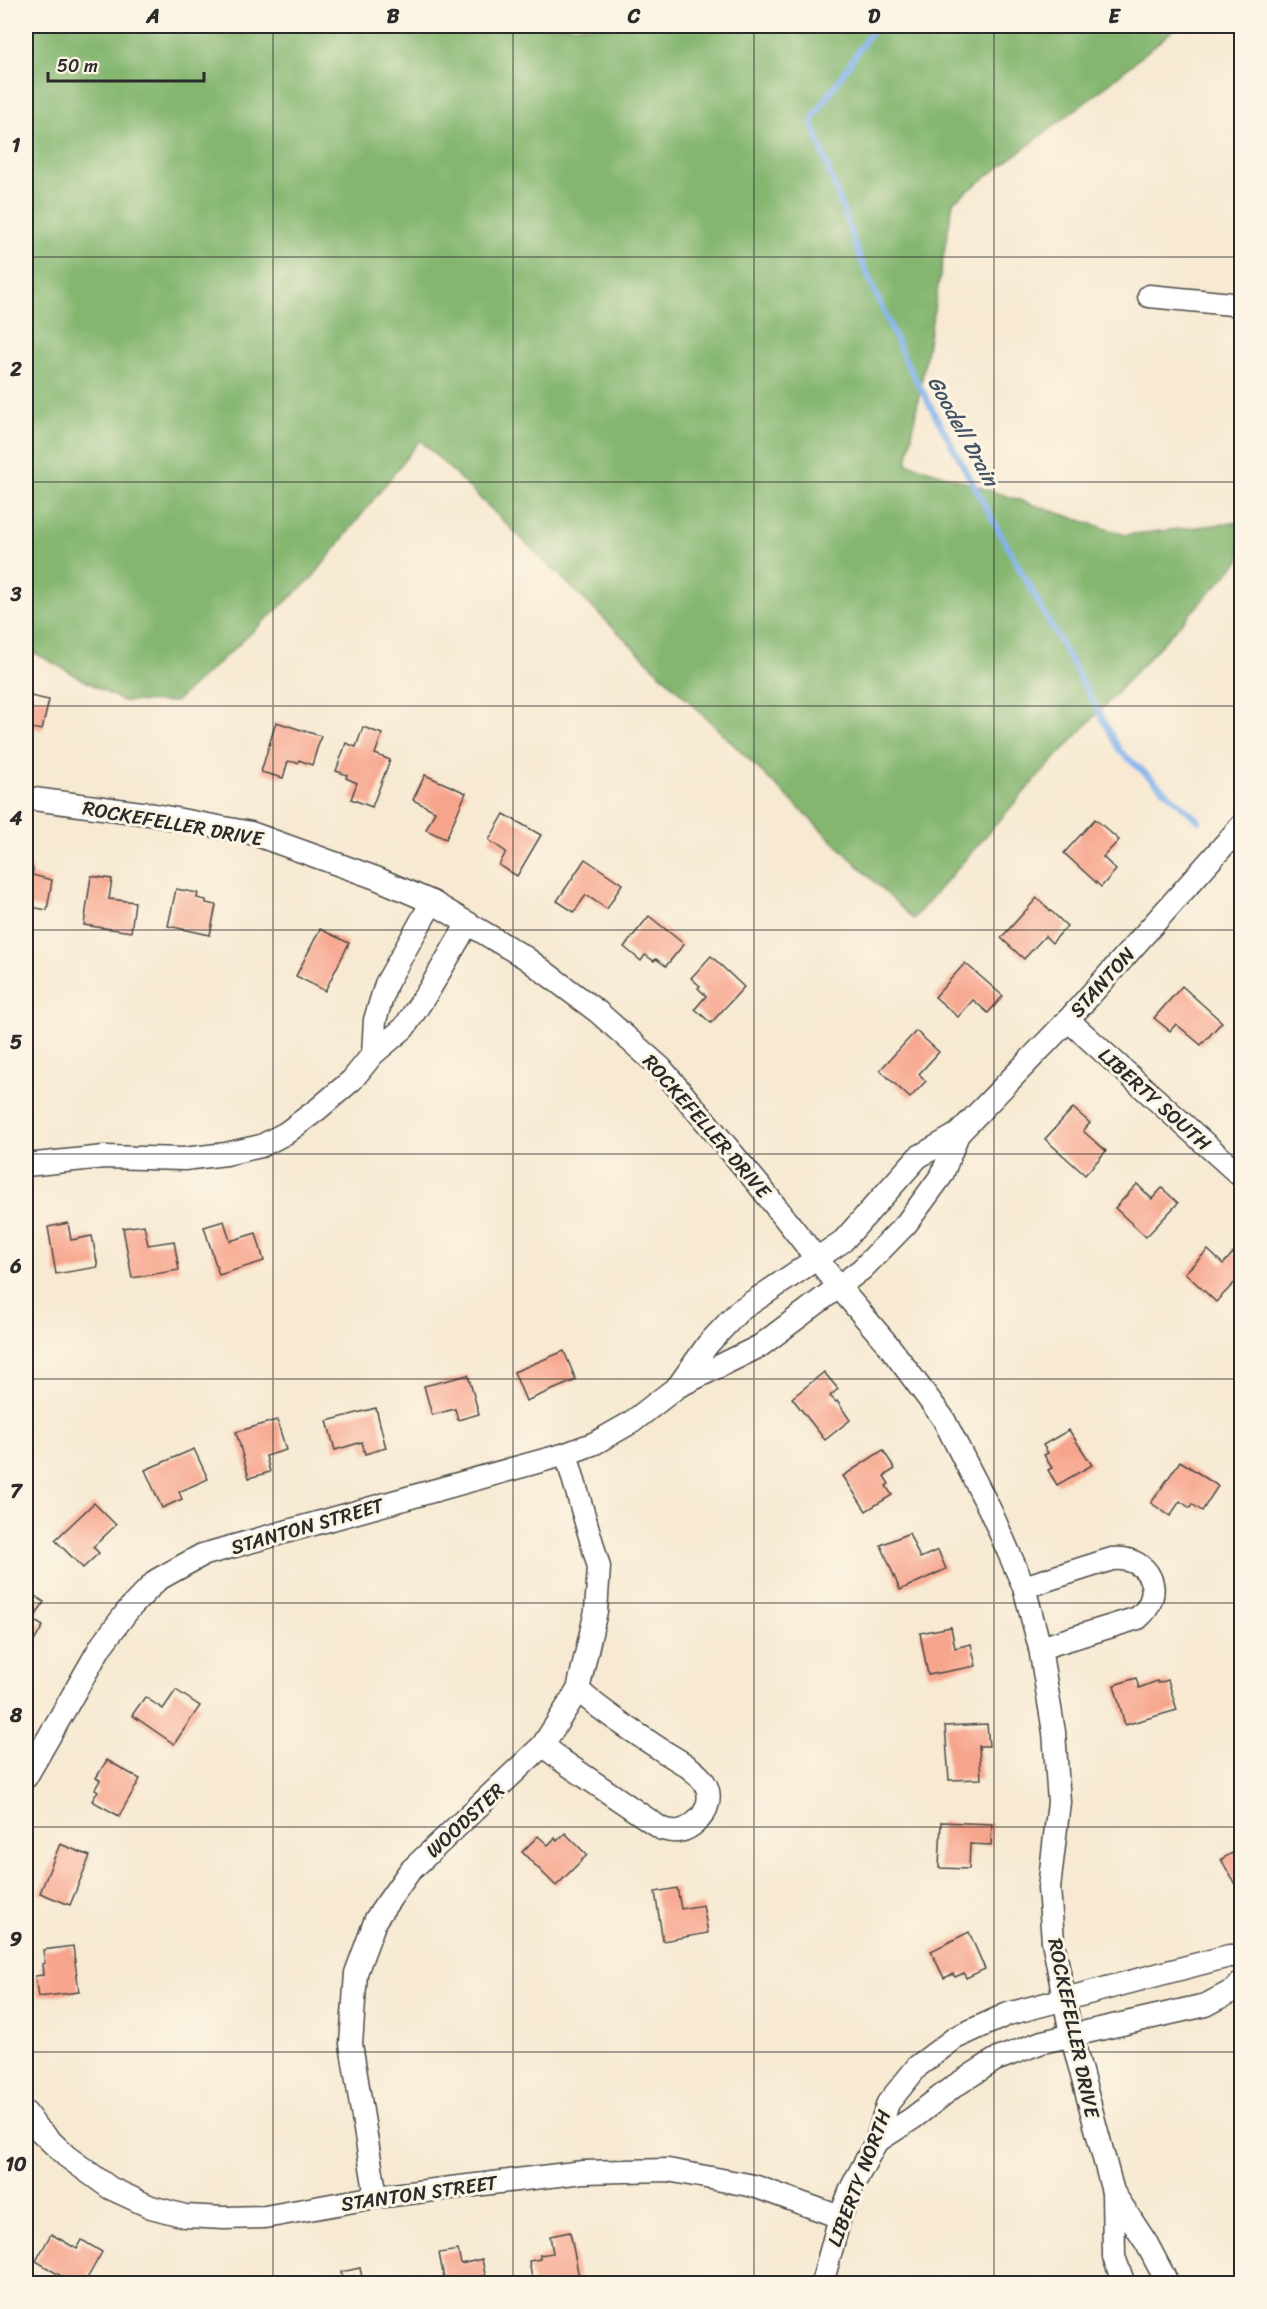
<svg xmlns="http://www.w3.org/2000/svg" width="1267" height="2309" font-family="Sriracha,sans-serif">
  <rect width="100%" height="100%" fill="#fcf5e5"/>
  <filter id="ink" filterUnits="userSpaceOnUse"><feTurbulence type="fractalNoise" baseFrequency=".0167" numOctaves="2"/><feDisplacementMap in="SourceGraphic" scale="12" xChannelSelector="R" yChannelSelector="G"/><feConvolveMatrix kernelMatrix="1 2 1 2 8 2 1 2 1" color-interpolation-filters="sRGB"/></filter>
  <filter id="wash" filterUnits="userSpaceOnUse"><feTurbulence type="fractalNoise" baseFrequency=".008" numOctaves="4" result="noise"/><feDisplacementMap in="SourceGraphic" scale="24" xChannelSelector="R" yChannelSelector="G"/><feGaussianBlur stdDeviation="1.35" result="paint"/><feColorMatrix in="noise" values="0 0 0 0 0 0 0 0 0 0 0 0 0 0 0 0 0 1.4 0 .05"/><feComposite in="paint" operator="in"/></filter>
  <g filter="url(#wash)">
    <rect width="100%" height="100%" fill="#f7e9d2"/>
    <path fill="#84b670" stroke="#58704e" stroke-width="1.5" d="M26,26H1178L1094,96L953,202L907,463L1125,535L1241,522L1240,560L1026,790L913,919L420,440L313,577L175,702L122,701L26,648Z"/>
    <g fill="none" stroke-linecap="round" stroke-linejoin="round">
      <path stroke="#82b2ed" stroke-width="6" d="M875,26L813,118L812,123L860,258L905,360L1120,751L1199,821"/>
    </g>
    <g id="blocks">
      <g fill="#f7a48c">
        <path d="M26,695L49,700L42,730L26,727Z"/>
        <path d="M276,722L321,736L312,765L299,760L298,763L288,761L283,778L261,772Z"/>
        <path d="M363,727L382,734L375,754L390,760L372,807L351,799L357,783L346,778L347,775L336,771L346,743L356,747Z"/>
        <path d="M425,775L466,793L446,839L426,830L435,811L413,800Z"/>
        <path d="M504,814L541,835L517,876L499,865L506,852L489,840Z"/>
        <path d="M1095,819L1119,840L1103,857L1116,870L1101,887L1064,853Z"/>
        <path d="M585,859L622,884L607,909L586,895L574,912L557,901Z"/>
        <path d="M26,867L33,869L32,875L52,880L47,910L26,906Z"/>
        <path d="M91,876L112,879L109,899L135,902L131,932L84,925Z"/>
        <path d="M176,889L198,893L197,898L206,900V903L216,905L210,935L168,926Z"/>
        <path d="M1037,898L1067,926L1052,943L1045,936L1024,959L1001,938Z"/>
        <path d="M649,916L684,944L666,966L656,959L654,961L645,955L641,961L624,947Z"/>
        <path d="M320,929L349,943L325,991L296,976Z"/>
        <path d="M711,956L744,987L711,1023L695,1009L706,996L698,988L700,986L691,978Z"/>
        <path d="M965,963L1003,996L988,1013L973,1000L958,1017L935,997Z"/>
        <path d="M1182,986L1222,1022L1201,1045L1176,1024L1170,1031L1154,1018Z"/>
        <path d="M916,1031L939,1052L919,1074L926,1081L910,1098L880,1070Z"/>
        <path d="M1073,1108L1090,1123L1083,1131L1106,1151L1085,1175L1045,1139Z"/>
        <path d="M1137,1184L1152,1199L1162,1188L1178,1203L1146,1237L1115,1208Z"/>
        <path d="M224,1221L230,1241L256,1233L264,1261L219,1275L204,1227Z"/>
        <path d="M68,1223L71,1240L92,1236L98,1267L56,1274L48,1227Z"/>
        <path d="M144,1225L148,1245L174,1241L179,1270L132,1278L123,1228Z"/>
        <path d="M1208,1250L1223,1264L1233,1253L1242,1261V1275L1216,1302L1185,1273Z"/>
        <path d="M564,1351L576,1380L526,1401L514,1372Z"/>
        <path d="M824,1372L838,1389L830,1396L836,1402L837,1401L850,1420L825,1440L792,1398Z"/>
        <path d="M468,1375L479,1414L458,1420L455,1409L432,1415L424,1386Z"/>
        <path d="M376,1408L386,1448L365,1454L362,1442L335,1450L327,1421Z"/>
        <path d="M277,1420L286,1450L266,1456L270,1472L249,1478L236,1432Z"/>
        <path d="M1069,1430L1092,1465L1057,1485L1048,1470L1052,1468L1044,1455L1048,1453L1043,1445Z"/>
        <path d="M194,1449L208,1479L179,1492L182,1499L162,1508L145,1470Z"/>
        <path d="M883,1450L895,1469L884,1476L889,1484L886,1486L892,1495L866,1511L843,1476Z"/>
        <path d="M1180,1461L1218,1486L1202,1511L1192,1504L1190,1508L1180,1501L1170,1516L1151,1503Z"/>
        <path d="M94,1503L116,1525L93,1547L99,1553L83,1568L55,1540Z"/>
        <path d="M909,1533L920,1558L938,1550L946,1569L900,1590L881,1545Z"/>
        <path d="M26,1590L44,1602L33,1620L43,1626L32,1645L26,1641Z"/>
        <path d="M951,1627L955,1648L971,1644L976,1666L928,1675L920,1633Z"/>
        <path d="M1136,1678L1139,1688L1157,1681L1158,1683L1168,1680L1177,1710L1125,1725L1114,1685Z"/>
        <path d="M176,1690L200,1706L174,1744L132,1715L145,1697L163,1709Z"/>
        <path d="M987,1724L989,1746H979L981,1779L949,1780L945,1726Z"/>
        <path d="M107,1760L140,1779L119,1816L92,1801L98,1791L95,1789L100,1780L96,1778Z"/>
        <path d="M941,1822L992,1824L991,1845L970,1844L969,1869L939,1868Z"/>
        <path d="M565,1833L587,1855L556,1886L522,1852L538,1836L548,1845L555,1838L557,1841Z"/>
        <path d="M60,1844L90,1856L70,1905L40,1893Z"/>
        <path d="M1242,1848V1897L1221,1859Z"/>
        <path d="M677,1888L681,1909L703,1905L708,1933L663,1941L655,1892Z"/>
        <path d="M969,1932L985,1969L966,1978L964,1973L955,1977L953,1974L944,1978L931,1951Z"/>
        <path d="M73,1946L79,1992L38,1997L35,1976L43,1975L42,1964L45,1963L43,1950Z"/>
        <path d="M570,2232L580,2282L533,2284L529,2261L540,2259V2255L553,2253L550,2236Z"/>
        <path d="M51,2234L77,2249L82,2240L102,2252L84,2284H74L36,2261Z"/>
        <path d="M458,2250L461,2264L482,2259L487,2284H445L439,2253Z"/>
        <path d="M360,2268L363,2282L384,2278L385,2284H343L341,2272Z"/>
      </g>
    </g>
  </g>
  <g filter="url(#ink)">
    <use href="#blocks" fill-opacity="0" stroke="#4a4844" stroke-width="1.5"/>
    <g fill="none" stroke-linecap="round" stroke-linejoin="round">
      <g stroke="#4a4844" stroke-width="25">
        <g id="minor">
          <path d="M1149,296L1242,305"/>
          <path d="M26,798L149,814L251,833L376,878L432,902L526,958L598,1012L661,1068L758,1184L839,1287L889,1346L943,1418L990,1510L1024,1587L1040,1648L1054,1732L1059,1802L1049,1888L1053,1941L1071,2034L1113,2192L1114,2257L1124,2284"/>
          <path d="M1068,1020L1242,1177"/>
          <path d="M373,1054L375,1020L386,984L432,902"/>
          <path d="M26,1165L104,1157L184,1159L226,1154L261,1146L286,1133L318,1109L352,1080L373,1054L404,1028L429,990L468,923"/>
          <path d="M679,1385L708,1344L739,1311L843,1241L918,1157L958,1134L1068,1020L1242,825"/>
          <path d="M1024,1587L1112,1559C1150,1555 1167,1594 1138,1618L1040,1648"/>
          <path d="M543,1745L561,1760L662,1829C676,1833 685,1832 696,1822C708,1812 713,1795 704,1782C694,1768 677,1760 663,1751C634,1732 604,1713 578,1690"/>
          <path d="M26,1777L101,1646L129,1609L157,1580L202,1555L566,1454L595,1443L632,1422L677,1387L760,1346L862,1269L906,1224L942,1175L958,1134"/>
          <path d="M26,2113L36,2127L66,2156L110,2188L151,2207L185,2216L224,2218L265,2217L376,2197L583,2172L668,2170L754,2186L840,2217"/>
          <path d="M876,2142L913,2118L953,2087L995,2060L1042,2042L1206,2005L1236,1989L1242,1982"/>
          <path d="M1113,2192L1147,2244L1168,2284"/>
          <path d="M376,2197L351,2044L356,1973L376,1919L409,1872L543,1745L578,1690L596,1611L599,1567L566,1454"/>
          <path d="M822,2284L840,2217L852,2187L876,2142L888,2103L918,2066L955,2038L1008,2014L1229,1956H1242"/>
        </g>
      </g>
      <use href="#minor" stroke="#fff" stroke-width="22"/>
    </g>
  </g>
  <path fill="none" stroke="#2b2b2b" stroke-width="1.5" stroke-opacity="0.55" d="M273,26V2284M513,26V2284M754,26V2284M994,26V2284M26,257H1242M26,482H1242M26,706H1242M26,930H1242M26,1154H1242M26,1379H1242M26,1603H1242M26,1827H1242M26,2052H1242"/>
  <g text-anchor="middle" stroke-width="6" stroke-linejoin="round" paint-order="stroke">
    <g font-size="20" fill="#2b2b2b" stroke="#fcf5e5">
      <text transform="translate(173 823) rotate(10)" y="7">ROCKEFELLER DRIVE</text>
      <text transform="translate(1102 982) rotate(-48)" y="7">STANTON</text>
      <text transform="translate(1155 1099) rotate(42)" y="7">LIBERTY SOUTH</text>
      <text transform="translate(707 1126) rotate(49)" y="7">ROCKEFELLER DRIVE</text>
      <text transform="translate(307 1526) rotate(-16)" y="7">STANTON STREET</text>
      <text transform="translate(465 1820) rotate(-43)" y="7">WOODSTER</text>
      <text transform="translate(1074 2028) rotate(78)" y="7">ROCKEFELLER DRIVE</text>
      <text transform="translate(859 2178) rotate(-69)" y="7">LIBERTY NORTH</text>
      <text transform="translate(419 2193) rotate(-8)" y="7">STANTON STREET</text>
    </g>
    <g font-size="21" font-style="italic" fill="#455465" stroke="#fcf5e5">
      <text transform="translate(963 431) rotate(61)" y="7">Goodell Drain</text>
    </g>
  </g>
  <rect width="1267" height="2309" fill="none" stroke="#fcf5e5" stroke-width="66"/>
  <path d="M48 72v9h156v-9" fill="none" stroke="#2b2b2b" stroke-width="3"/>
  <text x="57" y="72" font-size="18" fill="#2b2b2b" stroke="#fcf5e5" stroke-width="4.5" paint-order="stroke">50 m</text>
  <rect x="33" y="33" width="1201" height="2243" fill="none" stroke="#2b2b2b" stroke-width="2"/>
  <g font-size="20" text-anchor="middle" font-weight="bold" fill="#2b2b2b">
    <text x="153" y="23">A</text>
    <text x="393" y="23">B</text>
    <text x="634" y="23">C</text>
    <text x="874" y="23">D</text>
    <text x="1114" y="23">E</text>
    <text x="16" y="152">1</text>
    <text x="16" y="376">2</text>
    <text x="16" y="601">3</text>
    <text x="16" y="825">4</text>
    <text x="16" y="1049">5</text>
    <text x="16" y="1273">6</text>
    <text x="16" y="1498">7</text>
    <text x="16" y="1722">8</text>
    <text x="16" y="1946">9</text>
    <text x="16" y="2171">10</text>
  </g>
</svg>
